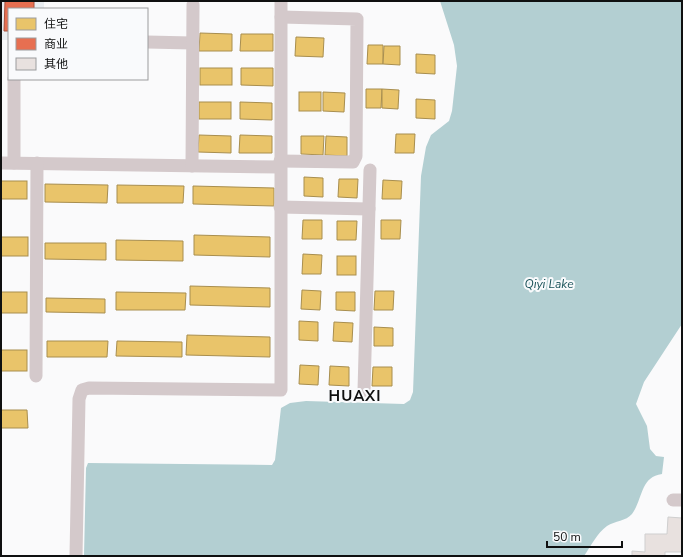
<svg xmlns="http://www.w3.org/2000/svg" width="683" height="557" font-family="'Nunito Sans','Noto Sans SC',sans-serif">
  <rect width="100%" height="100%" fill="#fafafb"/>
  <path fill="#e9edf1" d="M1,1H44V9H9V40H1Z"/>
  <path fill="#b3cfd2" d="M440,1H682V324L644,382L636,404L647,426L650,449L656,456L664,457L662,474C640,477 643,499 632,514C626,521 615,521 607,526C597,533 591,546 584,556H84L86,468L88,463L272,465L275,460L281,408L290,403L306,401L404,404L410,400L413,392L421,176L426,147L431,135L449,121L452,111L457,66L454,45Z"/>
  <g fill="#e9c46a" stroke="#a88e4f">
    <path d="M200,33L232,34V51H199Z"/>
    <path d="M241,34H273V51H240Z"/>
    <path d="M296,37L324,38L323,57L295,56Z"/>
    <path d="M368,45H383V64H367Z"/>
    <path d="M384,46H400V65L383,64Z"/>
    <path d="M416,54L435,55V74L416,73Z"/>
    <rect x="200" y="68" width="32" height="17"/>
    <path d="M241,68H273V86L241,85Z"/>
    <path d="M366,89H382L381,108H366Z"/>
    <path d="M382,89L399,90L398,109L382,108Z"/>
    <rect x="299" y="92" width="22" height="19"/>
    <path d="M323,92L345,93L344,112L323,111Z"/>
    <path d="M416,99L435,100V119L416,118Z"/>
    <rect x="199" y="102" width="32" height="17"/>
    <path d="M240,102L272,103V120L240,119Z"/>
    <path d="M396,134H415L414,153H395Z"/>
    <path d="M199,135L231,136V153L198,152Z"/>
    <path d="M240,135L272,136V153H239Z"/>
    <path d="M301,136H324L323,155L301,154Z"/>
    <path d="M326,136L347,137V156L325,155Z"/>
    <path d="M304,177L323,178V197L304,196Z"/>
    <path d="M339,179H358L357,198L338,197Z"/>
    <path d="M383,180L402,181L401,199H382Z"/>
    <rect x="1" y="181" width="26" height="18"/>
    <path d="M45,184L108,185L107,203L45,202Z"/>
    <path d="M117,185L184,186L183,203H117Z"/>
    <path d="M193,186L274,188V206L193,204Z"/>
    <path d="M303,220H322V239H302Z"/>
    <path d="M381,220H401L400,239H381Z"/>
    <path d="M337,221H357L356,240H337Z"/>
    <path d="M194,235L270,237V257L194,255Z"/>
    <rect x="1" y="237" width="27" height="19"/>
    <path d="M116,240L183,241V261L116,260Z"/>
    <path d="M45,243H106V260L45,259Z"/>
    <path d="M303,254L322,255L321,274H302Z"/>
    <rect x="337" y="256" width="19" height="19"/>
    <path d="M190,286L270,288V307L190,305Z"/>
    <path d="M302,290L321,291L320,310L301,309Z"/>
    <path d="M375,291H394L393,310H374Z"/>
    <rect x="1" y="292" width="26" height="21"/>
    <path d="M116,292L186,293L185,310H116Z"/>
    <path d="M336,292H355V311L336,310Z"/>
    <path d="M46,298L105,299V313L46,312Z"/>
    <path d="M299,321L318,322V341L299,340Z"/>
    <path d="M334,322L353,323L352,342L333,341Z"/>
    <path d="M374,327L393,328V346H374Z"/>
    <path d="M187,335L270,337V357L186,355Z"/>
    <path d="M47,341H108L107,357H47Z"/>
    <path d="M117,341L182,342V357L116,356Z"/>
    <rect x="1" y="350" width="26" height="21"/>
    <path d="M300,365L319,366L318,385L299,384Z"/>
    <path d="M330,366L349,367V386L329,385Z"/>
    <path d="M373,367H392V386H372Z"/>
    <path d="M1,410H27L28,428H1Z"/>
  </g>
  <path fill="#e76f51" stroke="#a6523e" d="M5,1H34V9H9V31H4Z"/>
  <path fill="#e8e1df" stroke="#cfcfcf" d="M668,517L682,518V552H665V556H632V551L645,552V534H667Z"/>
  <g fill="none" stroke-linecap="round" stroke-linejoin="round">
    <g stroke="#d4c9cb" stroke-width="13">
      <path d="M147,42L192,43"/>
      <path d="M280,161L353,162L356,156L357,19L281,17"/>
      <path d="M1,163L280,167"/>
      <path d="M14,163V79"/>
      <path d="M192,166L193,5"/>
      <path d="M280,207L369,209"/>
      <path d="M36,376L37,163"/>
      <path d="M364,391L370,170"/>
      <path d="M673,500H682"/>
      <path d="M76,556L79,399L82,390L89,388L281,390V1"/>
    </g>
  </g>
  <g text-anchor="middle" stroke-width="4" stroke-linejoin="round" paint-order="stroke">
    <g font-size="12" font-style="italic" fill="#175057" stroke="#f9fafc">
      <text x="549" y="288">Qiyi Lake</text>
    </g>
    <g font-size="15" font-weight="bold" letter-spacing="1" fill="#0f1010" stroke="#f9fafc">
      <text x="355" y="401">HUAXI</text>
    </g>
  </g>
  <rect width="683" height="557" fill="none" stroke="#0f1010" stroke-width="4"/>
  <rect x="8" y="8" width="140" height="72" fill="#f9fafc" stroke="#9b9c9e"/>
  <rect x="16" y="18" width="20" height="12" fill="#e9c46a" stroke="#9b9c9e"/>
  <text x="44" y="28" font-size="12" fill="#0f1010">住宅</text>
  <rect x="16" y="38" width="20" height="12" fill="#e76f51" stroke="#9b9c9e"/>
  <text x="44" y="48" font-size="12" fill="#0f1010">商业</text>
  <rect x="16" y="58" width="20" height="12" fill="#e8e1df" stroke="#9b9c9e"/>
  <text x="44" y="68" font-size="12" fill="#0f1010">其他</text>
  <path d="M547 541v6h75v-6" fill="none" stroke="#0f1010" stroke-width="2"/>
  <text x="553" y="541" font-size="12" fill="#0f1010" stroke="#f9fafc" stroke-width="3" paint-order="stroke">50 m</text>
</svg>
